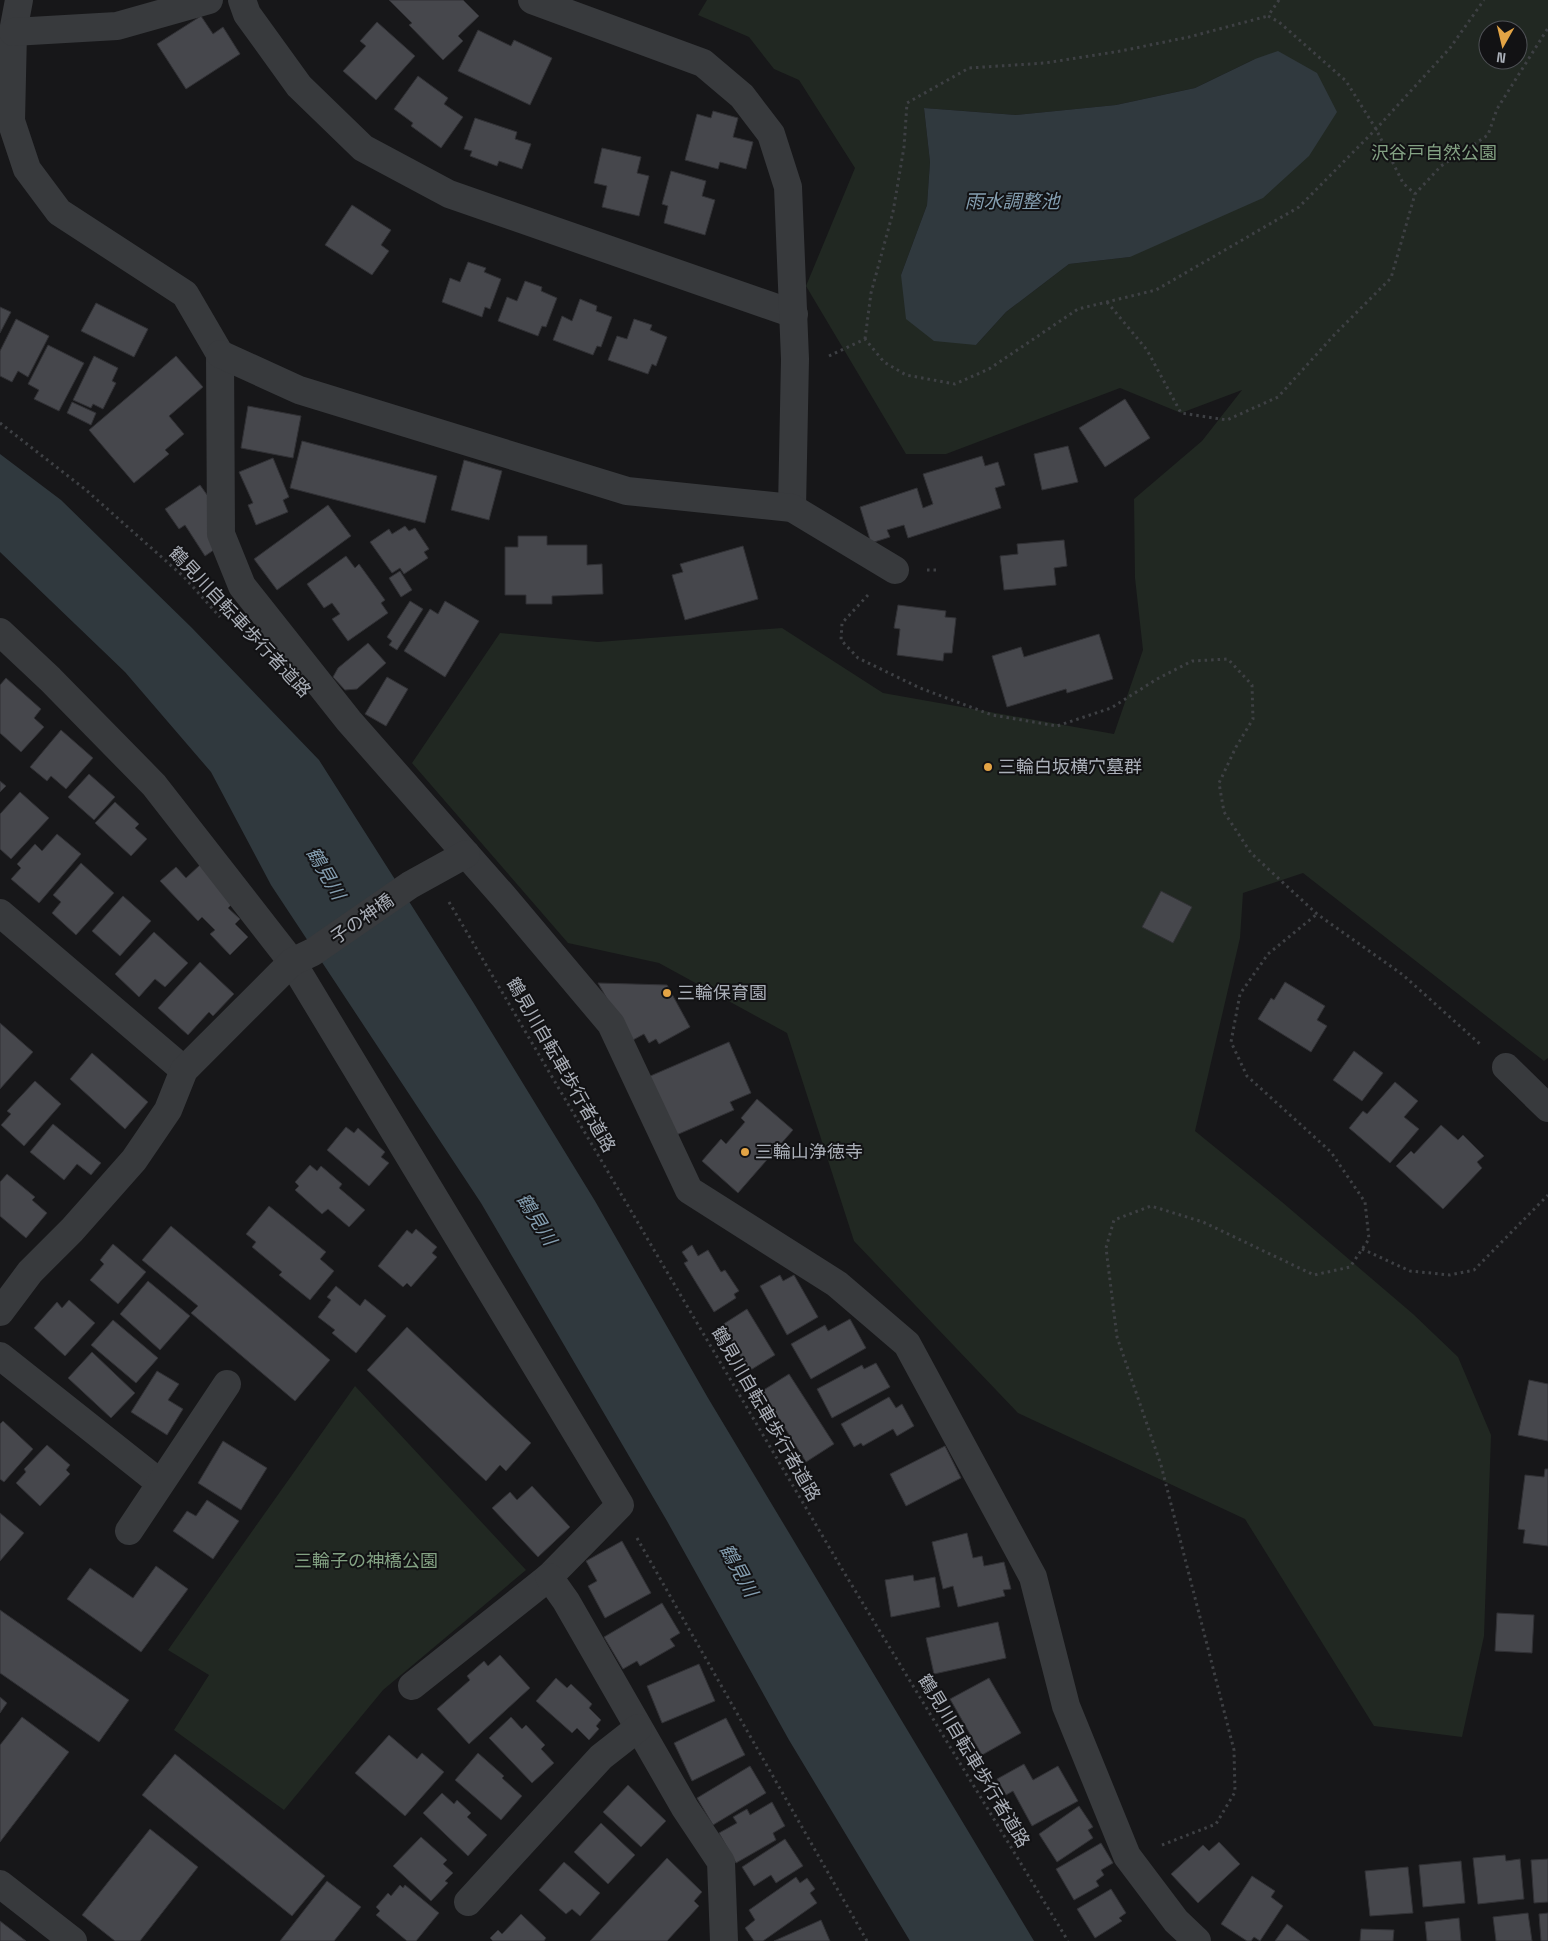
<svg xmlns="http://www.w3.org/2000/svg" width="1548" height="1941" font-family="'Space Grotesk','Noto Sans JP',sans-serif">
  <rect width="100%" height="100%" fill="#171719"/>
  <g fill="#212822" fill-rule="evenodd">
    <path d="M707,0H1548V1058L1544,1061L1303,873L1243,893L1240,938L1195,1131L1282,1202L1413,1314L1458,1357L1491,1435L1484,1636L1462,1737L1374,1726L1245,1519L1018,1413L854,1241L787,1033L659,963L568,943L412,763L500,633L598,642L782,628L883,693L1114,734L1143,650L1135,578L1134,499L1202,441L1242,390L1181,413L1120,388L946,454H906L806,286L855,168L799,80L774,69L749,37L698,15ZM1488,30H1518V60H1488ZM1255,59L1130,257L1069,264L1006,312L976,345L901,275L927,205L930,162L924,108L1016,115L1116,105L1195,88Z"/>
    <path d="M355,1386L526,1570L383,1690L284,1810L174,1730L209,1675L168,1650Z"/>
  </g>
  <g fill="#30393e">
    <path d="M1278,51L1317,73L1337,112L1309,156L1263,198L1130,257L1069,264L1006,312L976,345L934,341L906,319L901,275L927,205L930,162L924,108L1016,115L1116,105L1195,88L1255,59Z"/>
    <path d="M0,454L61,500L192,628L319,760L473,1002L595,1201L708,1398L1034,1941H910L789,1740L667,1521L481,1203L271,885L211,772L125,672L0,552Z"/>
  </g>
  <g fill="#46474c" stroke="#313135">
    <path d="M389,0H463L479,16L458,36L463,41L443,60L409,25L412,23Z"/>
    <path d="M201,16L213,34L223,27L240,54L186,89L157,44Z"/>
    <path d="M377,22L415,56L376,100L343,71L366,46L360,41Z"/>
    <path d="M478,30L511,46L514,40L552,58L530,105L458,71Z"/>
    <path d="M418,76L448,98L444,104L463,117L441,148L411,126L413,123L394,109Z"/>
    <path d="M713,111L738,118L733,137L753,142L746,169L720,162L718,169L685,160L697,114L711,118Z"/>
    <path d="M475,118L517,132L515,139L531,144L522,169L499,161L497,166L470,156L472,151L464,149Z"/>
    <path d="M602,148L641,157L637,173L649,176L639,216L602,207L607,186L594,183Z"/>
    <path d="M671,171L706,181L702,196L715,200L705,235L664,223L668,206L662,204Z"/>
    <path d="M352,205L391,230L381,245L389,251L372,275L325,245Z"/>
    <path d="M468,262L486,268L484,272L501,279L490,309L485,307L482,317L442,302L450,278L460,282Z"/>
    <path d="M525,281L542,287L541,291L557,298L546,327L542,326L538,336L498,321L507,297L517,301Z"/>
    <path d="M580,299L597,306L596,311L612,317L601,347L597,346L593,355L553,340L562,316L572,321Z"/>
    <path d="M96,303L148,329L134,357L81,331Z"/>
    <path d="M0,307L11,312L0,333Z"/>
    <path d="M16,319L49,336L28,377L18,371L12,382L0,376V351Z"/>
    <path d="M634,319L652,325L650,330L667,337L656,366L652,364L648,374L608,360L617,336L627,339Z"/>
    <path d="M48,345L84,363L59,411L34,399L39,390L28,384Z"/>
    <path d="M94,356L118,368L112,381L116,383L103,409L93,404L91,408L73,400Z"/>
    <path d="M176,356L203,387L169,416L184,434L165,450L169,454L134,483L89,430Z"/>
    <path d="M1125,399L1150,438L1105,467L1079,428Z"/>
    <path d="M72,402L96,413L91,425L67,413Z"/>
    <path d="M248,406L301,416L293,458L241,448Z"/>
    <path d="M302,441L437,476L425,523L290,488Z"/>
    <path d="M1068,446L1078,482L1042,490L1034,454Z"/>
    <path d="M982,456L985,466L998,462L1005,485L995,488L1001,508L908,538L904,525L887,530L890,537L871,543L860,507L917,488L923,508L933,504L923,474Z"/>
    <path d="M273,458L289,497L283,500L288,512L256,525L248,505L253,503L239,472Z"/>
    <path d="M464,460L502,471L489,520L451,510Z"/>
    <path d="M200,485L215,506L221,545L205,556L185,525L179,529L165,509Z"/>
    <path d="M328,505L351,536L277,590L254,559Z"/>
    <path d="M405,526L409,531L415,528L429,549L424,552L428,558L404,574L400,568L392,573L370,542L389,529L392,534Z"/>
    <path d="M518,536H547V545H587V565L602,564L603,594L552,596V604H526V595H505V547H518Z"/>
    <path d="M1064,540L1067,566L1054,568L1056,585L1004,590L1000,556L1018,554L1017,544Z"/>
    <path d="M743,546L758,599L685,620L672,575L683,572L680,564Z"/>
    <path d="M346,556L355,568L359,564L385,600L381,603L388,613L348,641L332,619L340,614L332,603L324,608L307,584Z"/>
    <path d="M400,571L412,590L401,597L389,578Z"/>
    <path d="M410,601L423,609L397,650L389,645L392,641L387,637Z"/>
    <path d="M445,601L479,621L445,677L404,651L430,609L438,614Z"/>
    <path d="M898,605L946,611L945,617L956,618L952,653H944L943,661L897,655L900,629L894,628Z"/>
    <path d="M1099,634L1113,679L1067,693L1066,689L1007,707L992,656L1021,647L1024,657Z"/>
    <path d="M368,643L386,663L357,689L345,690L333,677L338,668Z"/>
    <path d="M387,677L408,689L386,726L365,714Z"/>
    <path d="M6,678L41,709L34,718L44,727L21,752L0,733V685Z"/>
    <path d="M61,730L93,758L66,789L51,776L47,781L30,767Z"/>
    <path d="M89,774L115,797L94,820L68,797Z"/>
    <path d="M0,781L6,786L0,792Z"/>
    <path d="M20,792L49,818L11,859L0,849V814Z"/>
    <path d="M115,802L139,824L135,828L147,839L131,856L95,823Z"/>
    <path d="M57,834L81,854L39,903L11,879L21,868L17,864L35,844L42,851Z"/>
    <path d="M81,863L114,893L76,935L52,913L61,902L53,895Z"/>
    <path d="M201,864L233,903L228,908L240,919L235,924L248,937L230,955L210,934L215,930L202,917L198,921L160,881L176,867L186,878Z"/>
    <path d="M1161,891L1192,907L1173,943L1142,927Z"/>
    <path d="M123,896L151,921L120,956L92,931Z"/>
    <path d="M154,932L188,963L165,987L155,979L139,997L115,974Z"/>
    <path d="M200,962L234,994L213,1016L209,1012L188,1035L158,1008Z"/>
    <path d="M1285,982L1325,1006L1317,1020L1327,1026L1311,1052L1258,1019L1271,998L1274,1000Z"/>
    <path d="M598,983L667,985L690,1027L659,1044L656,1039L649,1043L644,1034L631,1041Z"/>
    <path d="M0,1023L33,1052L0,1089Z"/>
    <path d="M729,1042L751,1093L730,1102L734,1110L674,1136L648,1077Z"/>
    <path d="M1354,1051L1383,1073L1362,1101L1333,1080Z"/>
    <path d="M92,1053L148,1102L125,1129L70,1079Z"/>
    <path d="M35,1081L61,1104L24,1146L1,1125L11,1114L7,1111Z"/>
    <path d="M1395,1082L1418,1101L1404,1117L1419,1129L1390,1163L1349,1128L1363,1111L1367,1114Z"/>
    <path d="M757,1099L793,1130L738,1193L702,1161L721,1139L726,1144L745,1122L741,1118Z"/>
    <path d="M53,1124L101,1163L91,1175L77,1164L64,1180L30,1152Z"/>
    <path d="M1441,1125L1458,1140L1463,1135L1484,1156L1477,1162L1482,1168L1443,1209L1396,1166L1411,1151L1414,1154Z"/>
    <path d="M346,1127L354,1133L358,1128L385,1152L381,1157L389,1163L369,1186L327,1150Z"/>
    <path d="M310,1165L317,1171L321,1166L342,1184L339,1188L365,1210L349,1227L328,1209L322,1214L295,1190L299,1186L295,1182Z"/>
    <path d="M7,1174L35,1197L32,1200L47,1213L26,1238L0,1216V1182Z"/>
    <path d="M269,1206L326,1252L320,1259L334,1271L310,1300L279,1275L282,1272L252,1247L256,1242L246,1234Z"/>
    <path d="M171,1226L330,1360L295,1401L191,1313L198,1306L142,1260Z"/>
    <path d="M416,1229L437,1247L432,1253L437,1257L411,1287L407,1283L403,1287L378,1266L407,1230L412,1234Z"/>
    <path d="M113,1244L146,1272L118,1304L90,1280L104,1264L100,1260Z"/>
    <path d="M692,1245L698,1256L708,1250L721,1272L725,1270L739,1291L734,1294L736,1298L714,1312L684,1263L688,1261L682,1252Z"/>
    <path d="M780,1275L783,1281L794,1275L818,1317L787,1335L760,1286Z"/>
    <path d="M148,1281L190,1316L160,1350L120,1314Z"/>
    <path d="M336,1286L360,1306L365,1299L386,1316L356,1353L332,1333L335,1330L318,1317L331,1300L327,1297Z"/>
    <path d="M69,1300L95,1323L65,1356L34,1328L57,1302L62,1308Z"/>
    <path d="M747,1309L775,1355L749,1371L722,1325Z"/>
    <path d="M850,1319L866,1348L811,1379L791,1344L825,1325L828,1331Z"/>
    <path d="M113,1320L158,1358L136,1383L91,1345Z"/>
    <path d="M407,1327L531,1443L506,1471L500,1465L486,1481L367,1370Z"/>
    <path d="M92,1352L135,1393L111,1418L68,1378Z"/>
    <path d="M876,1363L890,1387L832,1418L817,1389L862,1365L864,1369Z"/>
    <path d="M157,1371L179,1384L168,1400L183,1409L167,1435L131,1412Z"/>
    <path d="M789,1374L834,1444L806,1462L762,1391Z"/>
    <path d="M1529,1380L1548,1384V1441L1518,1435Z"/>
    <path d="M889,1397L896,1408L902,1404L914,1426L897,1436L893,1429L863,1446L861,1443L854,1447L841,1424Z"/>
    <path d="M3,1421L33,1449L4,1482L0,1479V1424Z"/>
    <path d="M223,1441L267,1468L241,1510L198,1483Z"/>
    <path d="M47,1445L70,1465L66,1470L70,1474L40,1506L16,1483L26,1472L24,1469Z"/>
    <path d="M945,1446L961,1478L906,1506L890,1474Z"/>
    <path d="M1545,1469H1548V1546L1523,1543L1525,1530L1518,1529L1525,1475L1544,1477Z"/>
    <path d="M532,1486L570,1527L538,1557L492,1508L510,1492L517,1500Z"/>
    <path d="M207,1500L239,1521L213,1559L173,1531L187,1511L196,1516Z"/>
    <path d="M0,1513L24,1533L0,1561Z"/>
    <path d="M967,1533L973,1558L982,1556L984,1566L1004,1562L1011,1589L1003,1590L1005,1596L958,1607L953,1586L943,1589L932,1542Z"/>
    <path d="M622,1541L651,1593L605,1618L588,1586L597,1581L586,1561Z"/>
    <path d="M156,1566L188,1589L141,1652L67,1599L90,1568L133,1598Z"/>
    <path d="M913,1575L914,1581L935,1577L940,1607L891,1617L885,1580Z"/>
    <path d="M662,1603L680,1633L670,1639L675,1646L640,1666L637,1661L623,1669L604,1637Z"/>
    <path d="M0,1610L129,1700L99,1742L0,1673Z"/>
    <path d="M1497,1613L1534,1615L1532,1653L1495,1651Z"/>
    <path d="M998,1622L1006,1658L934,1674L926,1638Z"/>
    <path d="M500,1655L530,1688L469,1744L437,1709L470,1680L467,1676L484,1661L488,1666Z"/>
    <path d="M699,1664L715,1701L662,1723L647,1686Z"/>
    <path d="M556,1678L567,1688L571,1684L592,1704L589,1708L601,1720L596,1726L599,1729L589,1740L577,1728L572,1733L536,1701Z"/>
    <path d="M989,1678L1021,1733L982,1755L950,1699Z"/>
    <path d="M0,1697L7,1703L0,1713Z"/>
    <path d="M22,1717L69,1752L0,1842V1745Z"/>
    <path d="M511,1717L522,1729L526,1725L545,1745L541,1749L554,1763L532,1783L489,1738Z"/>
    <path d="M726,1718L745,1755L692,1781L674,1743Z"/>
    <path d="M389,1735L417,1759L422,1753L444,1772L405,1816L355,1773Z"/>
    <path d="M478,1753L504,1776L502,1778L522,1796L501,1820L455,1780Z"/>
    <path d="M175,1754L325,1876L292,1916L142,1795Z"/>
    <path d="M1024,1764L1033,1780L1058,1766L1078,1801L1032,1826L1013,1791L1006,1795L997,1779Z"/>
    <path d="M750,1766L766,1793L713,1825L697,1798Z"/>
    <path d="M628,1785L666,1821L641,1847L603,1812Z"/>
    <path d="M442,1793L454,1804L457,1800L471,1813L467,1817L487,1835L468,1856L423,1813Z"/>
    <path d="M772,1802L785,1826L773,1833L776,1840L736,1863L719,1833L737,1823L733,1817L747,1809L750,1815Z"/>
    <path d="M1079,1806L1093,1827L1088,1830L1093,1838L1057,1862L1039,1834Z"/>
    <path d="M601,1823L635,1855L608,1884L574,1852Z"/>
    <path d="M150,1829L198,1867L140,1941H115L82,1915Z"/>
    <path d="M421,1837L447,1860L443,1864L453,1873L445,1881L448,1883L431,1901L393,1866Z"/>
    <path d="M785,1839L803,1866L776,1883L771,1875L754,1886L742,1867Z"/>
    <path d="M1219,1842L1240,1864L1198,1903L1171,1874L1203,1845L1209,1851Z"/>
    <path d="M1101,1843L1113,1863L1101,1870L1104,1875L1096,1881L1099,1886L1074,1900L1056,1869Z"/>
    <path d="M1505,1855L1506,1861L1520,1859L1524,1899L1478,1904L1473,1858Z"/>
    <path d="M667,1858L702,1892L694,1901L699,1906L667,1941H590Z"/>
    <path d="M1548,1859V1902L1534,1903L1531,1860Z"/>
    <path d="M1461,1861L1465,1903L1423,1907L1419,1865Z"/>
    <path d="M564,1862L600,1893L580,1916L572,1909L566,1914L539,1890Z"/>
    <path d="M1408,1867L1413,1913L1370,1916L1365,1871Z"/>
    <path d="M1252,1876L1275,1891L1271,1897L1283,1906L1260,1941L1254,1937L1251,1941H1247L1221,1924Z"/>
    <path d="M796,1877L800,1883L807,1878L815,1889L810,1893L817,1903L763,1941H754L745,1928L755,1920L749,1910Z"/>
    <path d="M327,1881L361,1907L334,1941H280Z"/>
    <path d="M400,1885L403,1888L405,1885L439,1913L416,1941H407L376,1915L380,1911L376,1907L388,1893L391,1896Z"/>
    <path d="M1111,1889L1126,1913L1119,1918L1122,1921L1095,1938L1077,1909Z"/>
    <path d="M1528,1913L1532,1941H1496L1493,1917Z"/>
    <path d="M1548,1913V1941H1541L1539,1914Z"/>
    <path d="M521,1914L546,1938L544,1941H493L490,1938L498,1930L502,1934Z"/>
    <path d="M1459,1918L1461,1941H1427L1425,1922Z"/>
    <path d="M821,1920L830,1941H774Z"/>
    <path d="M0,1921L26,1941H0Z"/>
    <path d="M1287,1924L1310,1941H1275Z"/>
    <path d="M1361,1929L1394,1930L1393,1941H1360Z"/>
  </g>
  <g fill="none" stroke-linecap="round" stroke-linejoin="round">
    <g stroke="#3e4044" stroke-width="3" stroke-dasharray="2.5 4" stroke-linecap="butt">
      <path d="M1279,0L1268,16L1279,22L1346,81L1376,129L1403,183L1415,194"/>
      <path d="M1107,302L1147,350L1181,413L1227,420L1278,397L1335,334L1391,278L1415,194L1441,166L1488,135L1497,109L1548,28"/>
      <path d="M865,339L871,293L893,212L904,147L907,103L969,68L1045,63L1121,51L1189,37L1268,16"/>
      <path d="M829,356L865,339L884,362L906,375L955,384L989,369L1078,309L1156,290L1299,207L1376,129L1450,48L1484,0"/>
      <path d="M0,423L86,490L184,577L220,617"/>
      <path d="M927,570H940"/>
      <path d="M868,595L842,623L841,640L858,658L920,688L992,715L1057,726L1111,708L1157,679L1192,661L1228,659L1252,685L1253,719L1236,747L1219,783L1224,812L1251,853L1317,914L1403,975L1481,1045"/>
      <path d="M449,902L842,1569L1068,1941"/>
      <path d="M1362,1249L1410,1271L1450,1275L1474,1270L1548,1195"/>
      <path d="M637,1538L867,1941"/>
      <path d="M1162,1845L1216,1824L1235,1792L1234,1750L1161,1465L1117,1337L1106,1248L1114,1220L1151,1206L1203,1222L1314,1275L1350,1267L1369,1239L1365,1202L1331,1152L1247,1076L1231,1042L1240,994L1268,954L1317,914"/>
    </g>
    <g stroke="#383a3d" stroke-width="28">
      <path d="M19,0L13,32L11,121L27,169L59,212L185,294L220,354L221,534L242,586L349,721L504,897L611,1024L689,1190L837,1284L907,1344L1033,1577L1066,1706L1127,1856L1176,1921L1197,1941"/>
      <path d="M242,0L247,14L299,86L363,148L449,194L794,314"/>
      <path d="M532,0L703,63L742,96L771,134L788,187L795,359L792,508"/>
      <path d="M13,32L117,26L209,0"/>
      <path d="M220,354L299,390L627,491L792,508L895,570"/>
      <path d="M0,632L50,679L154,785L292,962L620,1505L549,1577L412,1686"/>
      <path d="M0,913L184,1070"/>
      <path d="M1506,1067L1548,1108"/>
      <path d="M0,1312L30,1272L72,1230L134,1160L168,1110L184,1070L292,962L313,952L410,885L466,854"/>
      <path d="M0,1356L160,1483"/>
      <path d="M129,1531L227,1384"/>
      <path d="M549,1577L566,1601L685,1808L721,1862L724,1941"/>
      <path d="M0,1884L73,1941"/>
      <path d="M468,1902L601,1757L638,1728"/>
    </g>
  </g>
  <g fill="#e3a445" stroke="#121214" stroke-width="2">
    <circle cx="988" cy="767" r="5"/>
    <circle cx="667" cy="993" r="5"/>
    <circle cx="745" cy="1152" r="5"/>
  </g>
  <g text-anchor="middle" stroke-width="4" stroke-linejoin="round" paint-order="stroke">
    <g font-size="18" fill="#83a183" stroke="#121214">
      <text x="1434" y="159">沢谷戸自然公園</text>
      <text x="366" y="1567">三輪子の神橋公園</text>
    </g>
    <g font-size="18" fill="#aaafb8" stroke="#121214">
      <text transform="translate(240 622) rotate(47)" y="6">鶴見川自転車歩行者道路</text>
      <text transform="translate(362 919) rotate(-35)" y="6">子の神橋</text>
      <text transform="translate(561 1065) rotate(60)" y="6">鶴見川自転車歩行者道路</text>
      <text transform="translate(766 1414) rotate(60)" y="6">鶴見川自転車歩行者道路</text>
      <text transform="translate(974 1761) rotate(59)" y="6">鶴見川自転車歩行者道路</text>
    </g>
    <g font-size="18" fill="#aaafb8" stroke="#121214" text-anchor="start">
      <text x="998" y="773">三輪白坂横穴墓群</text>
      <text x="677" y="999">三輪保育園</text>
      <text x="755" y="1158">三輪山浄徳寺</text>
    </g>
    <g font-size="19" font-style="italic" fill="#849eb0" stroke="#121214">
      <text x="1012" y="208">雨水調整池</text>
      <text transform="translate(326 873) rotate(60)" y="7">鶴見川</text>
      <text transform="translate(537 1219) rotate(58)" y="7">鶴見川</text>
      <text transform="translate(739 1570) rotate(61)" y="7">鶴見川</text>
    </g>
  </g>
  <g transform="translate(1503 45) rotate(188)"><circle r="24" fill="#121214" stroke="#4f5156"/>
  <path d="M0-4L9 19L0 12L-9 19Z" fill="#e3a445"/>
  <text y="-8" font-size="14" font-weight="bold" text-anchor="middle" fill="#aaafb8">N</text>
  </g>
</svg>
